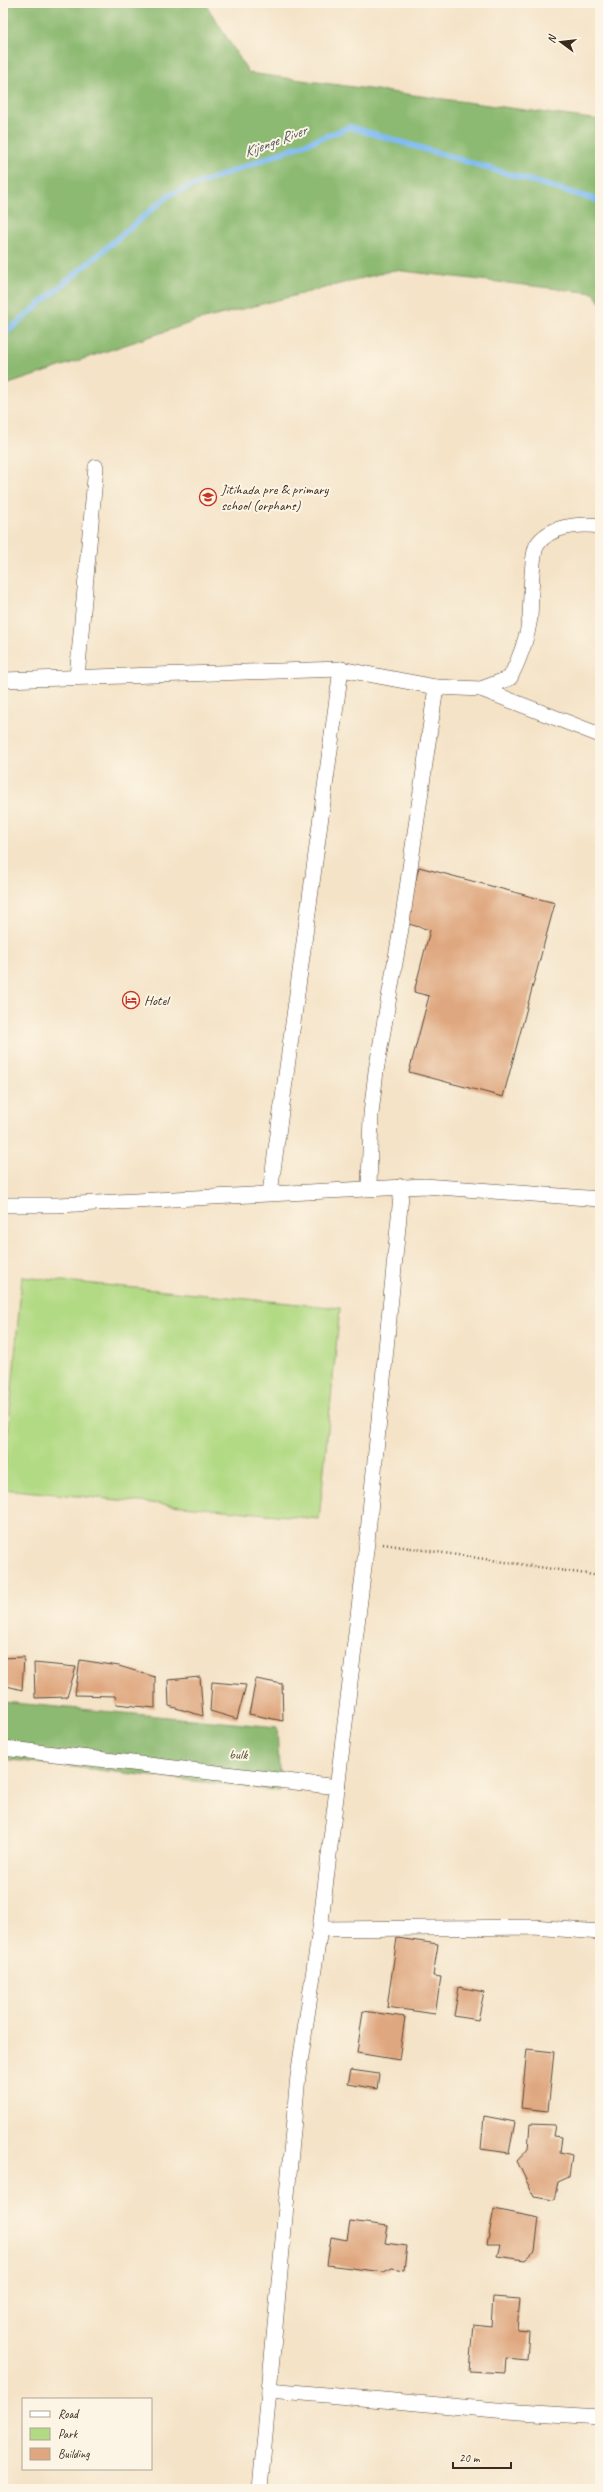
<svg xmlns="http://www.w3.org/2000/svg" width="603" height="2492" font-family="Caveat,sans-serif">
  <rect width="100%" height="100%" fill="#fcf5e5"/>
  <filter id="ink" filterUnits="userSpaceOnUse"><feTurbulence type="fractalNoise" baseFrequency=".025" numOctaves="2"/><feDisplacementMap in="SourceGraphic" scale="8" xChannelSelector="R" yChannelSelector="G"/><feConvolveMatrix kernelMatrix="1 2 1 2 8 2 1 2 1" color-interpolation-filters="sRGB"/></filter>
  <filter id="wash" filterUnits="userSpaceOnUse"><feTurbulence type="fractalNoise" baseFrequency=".012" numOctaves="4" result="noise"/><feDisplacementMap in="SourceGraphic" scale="16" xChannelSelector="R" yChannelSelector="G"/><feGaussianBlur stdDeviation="0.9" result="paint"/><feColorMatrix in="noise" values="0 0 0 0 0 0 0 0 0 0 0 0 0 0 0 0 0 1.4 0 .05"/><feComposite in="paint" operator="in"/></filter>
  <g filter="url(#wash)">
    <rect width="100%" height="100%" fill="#f4e3c7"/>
    <path fill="#b2da84" stroke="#768251" d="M22,1277L340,1308L319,1519L3,1489Z"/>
    <g fill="#8dba72" stroke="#647248">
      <path d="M3,3H205L249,73L600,120V303L594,293L394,270L196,321L3,386Z"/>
      <path d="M3,1702L277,1727L280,1791L3,1759Z"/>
    </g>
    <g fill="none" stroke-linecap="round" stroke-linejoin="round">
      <path stroke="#80bcf2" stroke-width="6" d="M3,335L169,195L350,127L600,201"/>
    </g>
    <g id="blocks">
      <g fill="#dfa77f">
        <path d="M419,867L555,903L503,1097L409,1072L429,996L414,992L430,930L405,923Z"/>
        <path d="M24,1657L22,1690L3,1685V1658Z"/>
        <path d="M80,1660L119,1666L155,1677V1708L116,1704L115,1696L75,1695Z"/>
        <path d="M34,1663L76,1667L67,1697L35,1698Z"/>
        <path d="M200,1677L203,1716L169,1706L168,1680Z"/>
        <path d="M256,1679L282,1684L283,1721L249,1714Z"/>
        <path d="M212,1682L246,1685L237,1719L210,1711Z"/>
        <path d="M397,1938L438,1944L433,1976L441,1977L435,2014L387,2007Z"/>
        <path d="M459,1987L484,1992L478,2020L454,2016Z"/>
        <path d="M363,2011L405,2017L399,2060L357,2053Z"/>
        <path d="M527,2049L554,2052L548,2111L521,2108Z"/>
        <path d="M351,2070L379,2074L377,2089L348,2084Z"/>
        <path d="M484,2116L515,2122L509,2153L481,2149Z"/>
        <path d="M530,2124L555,2125L553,2136L562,2137L560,2152L572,2155L569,2177L558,2182L554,2200L534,2197L517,2161L528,2149Z"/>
        <path d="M494,2209L539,2218L535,2251L525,2260L497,2256L500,2245H487Z"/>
        <path d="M350,2221L388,2226L385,2243L407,2246L404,2270L392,2268L384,2272L327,2265L331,2237L347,2240Z"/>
        <path d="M493,2297L520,2299L517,2330L529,2331L527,2360L506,2358L505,2373L469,2371L473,2324L491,2326Z"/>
      </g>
    </g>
  </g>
  <g filter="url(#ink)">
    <use href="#blocks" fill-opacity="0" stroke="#574637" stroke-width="1"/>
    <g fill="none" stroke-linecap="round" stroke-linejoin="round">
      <g stroke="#574637" stroke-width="16">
        <g id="street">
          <path d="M77,677L96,467"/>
          <path d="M3,680L341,669L436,687L481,689L510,678C520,658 527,640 530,618C531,604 531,555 537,545C549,526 579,523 600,526"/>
          <path d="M481,689L600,735"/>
          <path d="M369,1188L371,1114L376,1071L402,923L436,687"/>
          <path d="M270,1193L341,669"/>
          <path d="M3,1205H58L425,1186L600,1199"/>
          <path d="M3,1748L338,1787"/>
          <path d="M320,1929L533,1927L600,1932"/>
          <path d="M269,2390L519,2412L600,2417"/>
          <path d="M260,2489L298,2076L320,1929L367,1542L402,1186"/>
        </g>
      </g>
      <path stroke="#574637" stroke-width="2.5" stroke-dasharray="1 3" stroke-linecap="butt" d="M383,1544L600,1576"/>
      <use href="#street" stroke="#fff" stroke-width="15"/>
    </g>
  </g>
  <defs>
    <g id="school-ring" transform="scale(0.9)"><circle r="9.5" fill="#fcf5e5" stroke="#c8321e" stroke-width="1.5"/><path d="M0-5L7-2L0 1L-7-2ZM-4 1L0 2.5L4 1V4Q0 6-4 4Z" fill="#c8321e"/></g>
    <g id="hotel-ring" transform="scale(0.9)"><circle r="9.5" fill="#fcf5e5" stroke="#c8321e" stroke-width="1.5"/><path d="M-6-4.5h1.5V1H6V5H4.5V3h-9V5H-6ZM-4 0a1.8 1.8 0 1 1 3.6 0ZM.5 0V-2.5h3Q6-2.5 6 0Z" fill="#c8321e"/></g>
  </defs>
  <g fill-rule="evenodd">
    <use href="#school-ring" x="208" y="497"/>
    <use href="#hotel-ring" x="131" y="1000"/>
  </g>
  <g text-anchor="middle" stroke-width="4" stroke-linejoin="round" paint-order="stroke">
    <g font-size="14" fill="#3b2a1e" stroke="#fcf5e5" text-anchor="start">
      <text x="221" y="494">Jitihada pre &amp; primary<tspan x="221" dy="16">school (orphans)</tspan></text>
      <text x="144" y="1005">Hotel</text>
    </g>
    <g font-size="14" fill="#595638" stroke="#fcf5e5">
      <text x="238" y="1759">bulk</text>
    </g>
    <g font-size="15" font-style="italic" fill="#50565e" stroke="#fcf5e5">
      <text transform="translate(275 141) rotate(-21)" y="5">Kijenge River</text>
    </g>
  </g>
  <rect width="603" height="2492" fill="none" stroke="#fcf5e5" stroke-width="16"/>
  <rect x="22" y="2398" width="130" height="72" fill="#fcf5e5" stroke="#afa495"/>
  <rect x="30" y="2411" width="20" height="6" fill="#ffffff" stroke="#afa495"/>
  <text x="58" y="2418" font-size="12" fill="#3b2a1e">Road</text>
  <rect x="30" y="2428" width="20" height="12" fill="#b2da84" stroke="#afa495"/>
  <text x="58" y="2438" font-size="12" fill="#3b2a1e">Park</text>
  <rect x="30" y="2448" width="20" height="12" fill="#dfa77f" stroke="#afa495"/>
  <text x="58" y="2458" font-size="12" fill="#3b2a1e">Building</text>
  <g transform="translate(561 42) rotate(285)" stroke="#fcf5e5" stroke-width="3" paint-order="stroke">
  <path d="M0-3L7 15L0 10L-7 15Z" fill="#3b2a1e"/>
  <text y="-6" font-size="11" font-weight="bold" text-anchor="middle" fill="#3b2a1e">N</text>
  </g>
  <path d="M453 2462v6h58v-6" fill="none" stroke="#3b2a1e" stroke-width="2"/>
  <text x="459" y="2462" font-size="12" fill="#3b2a1e" stroke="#fcf5e5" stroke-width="3" paint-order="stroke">20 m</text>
</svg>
